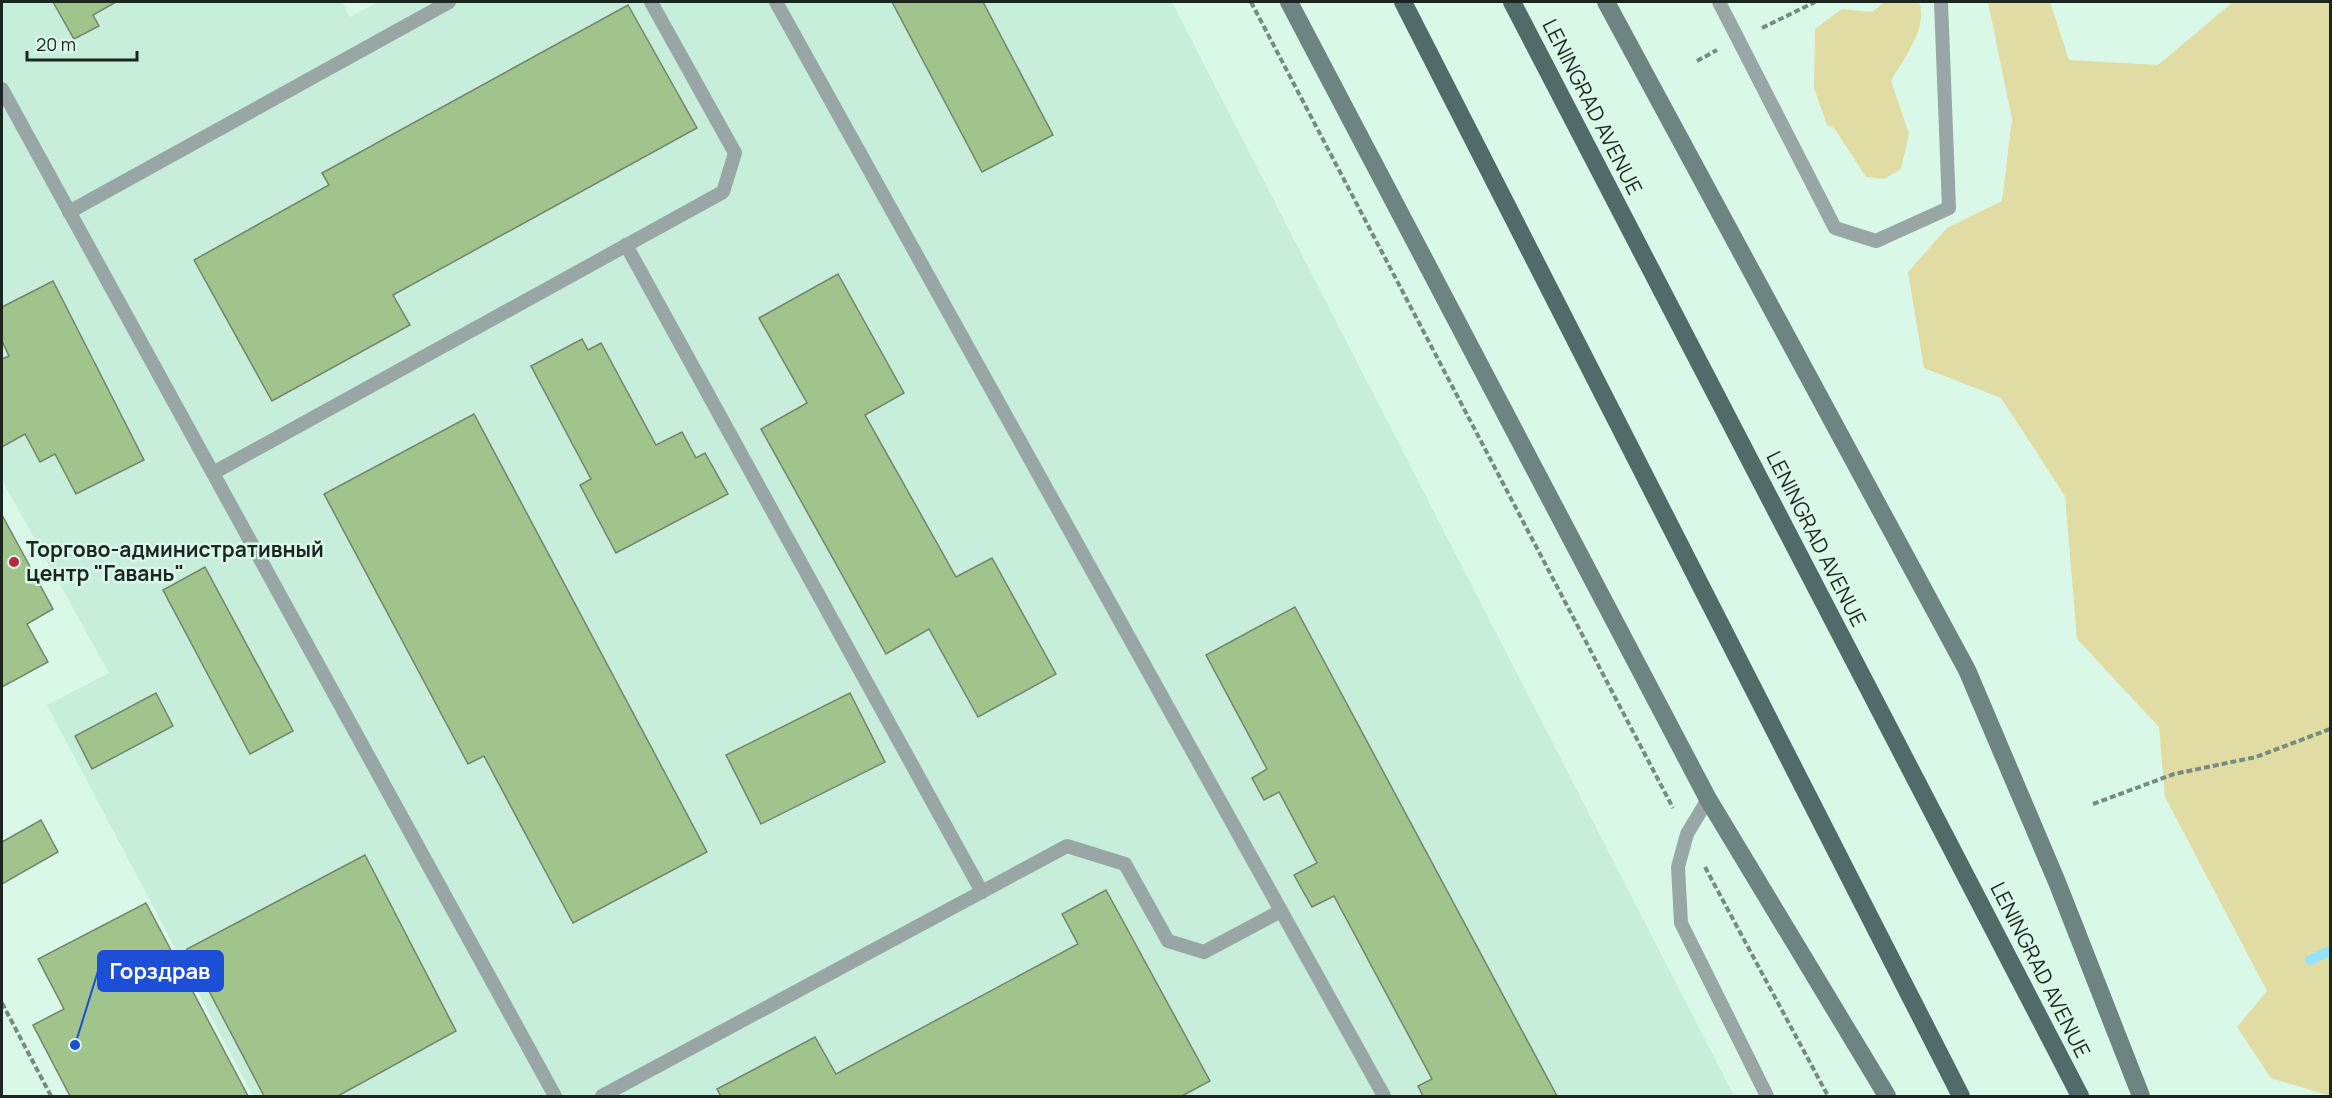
<svg xmlns="http://www.w3.org/2000/svg" width="2332" height="1098" font-family="Manrope,sans-serif">
  <rect width="100%" height="100%" fill="#daf8e8"/>
  <path fill="#c7eeda" d="M2,2H342L350,17L378,2H1172L1734,1096H253L47,705L109,673L2,480Z"/>
  <g fill="#e1dca3">
    <path d="M1885,2H1919C1929,27 1903,59 1891,81L1909,134L1901,169L1884,179L1866,177L1834,128L1827,125L1814,88L1815,29L1842,9L1872,12Z"/>
    <path d="M1988,2H2050L2069,60L2158,65L2233,2H2330V1096L2271,1078L2237,1027L2267,991L2165,797L2159,727L2077,639L2065,496L2001,398L1924,368L1908,272L1947,228L2002,201L2012,119Z"/>
  </g>
  <g fill="none" stroke-linecap="round" stroke-linejoin="round">
    <path stroke="#94e2fe" stroke-width="10" d="M2310,960L2330,951"/>
  </g>
  <g fill="#a1c48c" stroke="#75836c" stroke-width="1.5">
    <path d="M53,2H116L93,15L99,26L74,39Z"/>
    <path d="M892,2H983L1053,135L982,172Z"/>
    <path d="M628,5L697,128L393,295L410,325L272,401L194,260L329,185L322,173Z"/>
    <path d="M838,274L904,393L865,415L956,577L992,558L1056,674L978,717L929,629L886,654L761,429L807,403L759,318Z"/>
    <path d="M53,281L144,460L76,494L55,454L40,462L25,434L2,447V359L9,356L2,341V307Z"/>
    <path d="M582,339L588,350L601,343L656,445L682,432L696,458L705,453L728,494L616,553L580,485L591,479L531,366Z"/>
    <path d="M474,414L707,852L573,923L484,756L468,764L324,494Z"/>
    <path d="M2,515L53,609L27,624L48,662L2,687Z"/>
    <path d="M205,567L293,731L250,754L163,590Z"/>
    <path d="M1295,607L1557,1096H1423L1418,1086L1432,1079L1334,896L1312,907L1294,875L1317,863L1279,792L1264,800L1252,778L1267,769L1206,655Z"/>
    <path d="M156,693L173,726L92,769L75,736Z"/>
    <path d="M850,693L885,762L761,824L726,755Z"/>
    <path d="M41,820L58,852L2,884V842Z"/>
    <path d="M365,855L456,1031L338,1096H264L187,949Z"/>
    <path d="M1106,890L1210,1081L1182,1096H721L717,1089L815,1037L836,1074L1078,944L1062,914Z"/>
    <path d="M146,903L248,1096H70L33,1025L64,1009L38,959Z"/>
  </g>
  <g fill="none" stroke-linecap="round" stroke-linejoin="round">
    <g stroke="#778b80" stroke-width="4" stroke-dasharray="6 3" stroke-linecap="butt">
      <path d="M1251,2L1673,808"/>
      <path d="M1762,28L1815,2"/>
      <path d="M1697,61L1717,50"/>
      <path d="M2093,804L2174,774L2256,757L2330,729"/>
      <path d="M1705,867L1828,1096"/>
      <path d="M2,1003L51,1096"/>
    </g>
    <g stroke="#98a7a6" stroke-width="14">
      <path d="M776,2L1384,1096"/>
      <path d="M1719,2L1835,228L1876,241L1949,208L1941,2"/>
      <path d="M2,89L555,1096"/>
      <path d="M69,212L449,2"/>
      <path d="M626,245L982,892"/>
      <path d="M213,473L723,192L735,153L651,2"/>
      <path d="M1708,799L1687,834L1678,867L1681,923L1767,1096"/>
      <path d="M602,1096L1067,846L1125,864L1168,941L1204,952L1281,911"/>
    </g>
    <g stroke="#6e8483" stroke-width="18">
      <path d="M1289,2L1708,799L1887,1096"/>
      <path d="M1606,2L1967,670L2057,882L2141,1096"/>
    </g>
    <g stroke="#506b6a" stroke-width="18">
      <path d="M1403,2L1961,1096"/>
      <path d="M1512,2L2080,1096"/>
    </g>
  </g>
  <circle fill="#b92746" stroke="#daf8e8" stroke-width="2" cx="14" cy="562" r="6"/>
  <g text-anchor="middle" stroke-width="5" stroke-linejoin="round" paint-order="stroke">
    <g font-size="21" fill="#1b2620" stroke="#daf8e8">
      <text transform="translate(1592 107) rotate(63)" y="7">LENINGRAD AVENUE</text>
      <text transform="translate(1816 539) rotate(63)" y="7">LENINGRAD AVENUE</text>
      <text transform="translate(2040 970) rotate(63)" y="7">LENINGRAD AVENUE</text>
    </g>
    <g font-size="21" font-weight="bold" fill="#1b2620" stroke="#daf8e8" text-anchor="start">
      <text x="26" y="557">Торгово-административный<tspan x="26" dy="24">центр "Гавань"</tspan></text>
    </g>
  </g>
  <path fill="none" stroke="#1d4ed8" stroke-width="2" d="M75 1045L98 971"/>
  <circle fill="#1d4ed8" stroke="#daf8e8" stroke-width="2" cx="75" cy="1045" r="6"/>
  <rect fill="#1d4ed8" stroke="#1d4ed8" stroke-width="2" x="98" y="951" width="125" height="40" rx="6"/>
  <g font-size="22" text-anchor="middle" font-weight="bold" fill="#fff">
    <text x="160" y="979">Горздрав</text>
  </g>
  <rect width="2332" height="1098" fill="none" stroke="#1b2620" stroke-width="6"/>
  <path d="M27 51v9h110v-9" fill="none" stroke="#1b2620" stroke-width="3"/>
  <text x="36" y="51" font-size="18" fill="#1b2620" stroke="#daf8e8" stroke-width="4.5" paint-order="stroke">20 m</text>
</svg>
